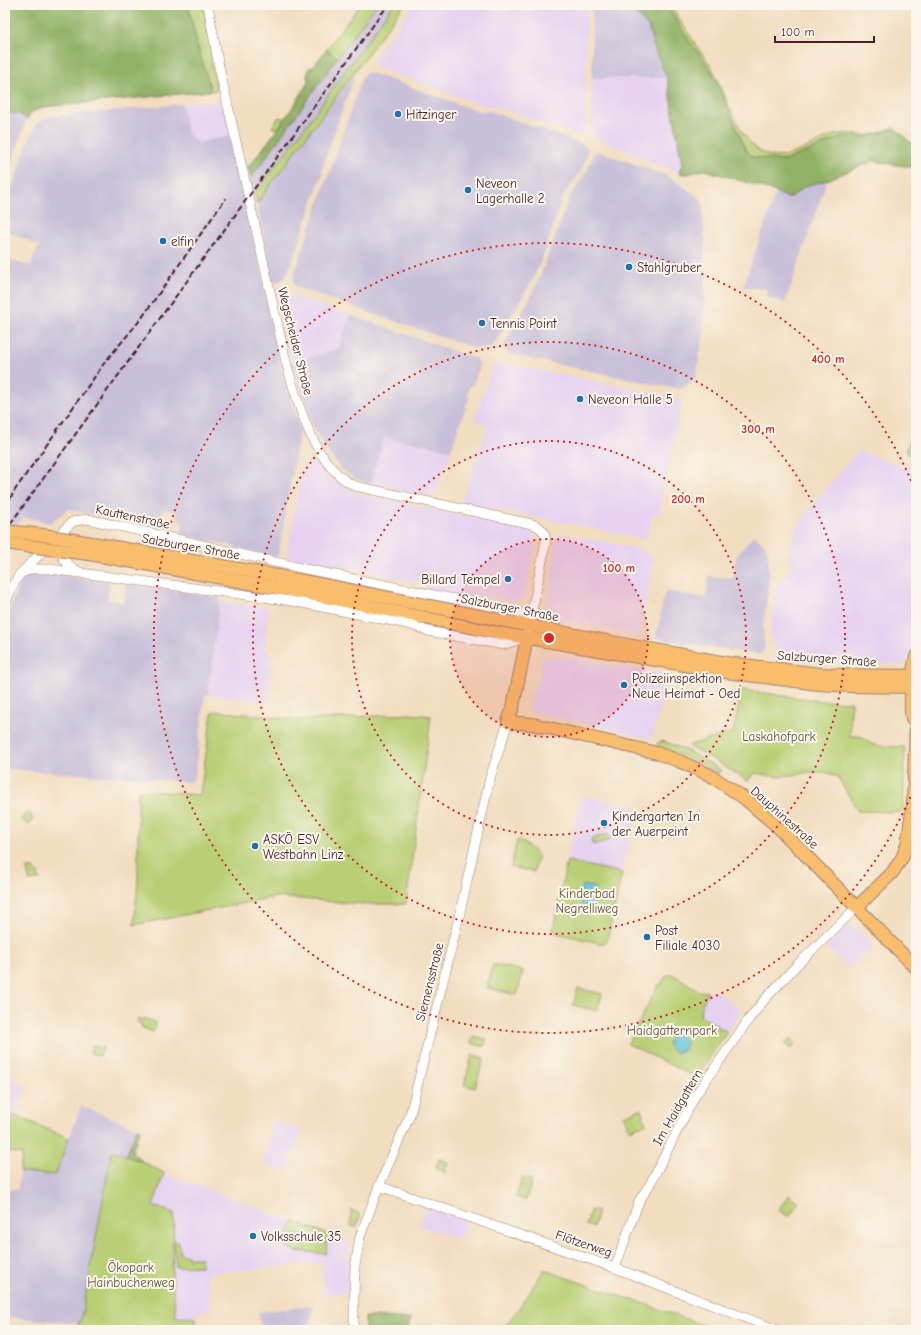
<svg xmlns="http://www.w3.org/2000/svg" width="921" height="1335" font-family="'Comic Neue',sans-serif">
  <rect width="100%" height="100%" fill="#fbf7ec"/>
  <filter id="ink" filterUnits="userSpaceOnUse"><feTurbulence type="fractalNoise" baseFrequency=".025" numOctaves="2"/><feDisplacementMap in="SourceGraphic" scale="8" xChannelSelector="R" yChannelSelector="G"/><feConvolveMatrix kernelMatrix="1 2 1 2 8 2 1 2 1" color-interpolation-filters="sRGB"/></filter>
  <filter id="wash" filterUnits="userSpaceOnUse"><feTurbulence type="fractalNoise" baseFrequency=".012" numOctaves="4" result="noise"/><feDisplacementMap in="SourceGraphic" scale="16" xChannelSelector="R" yChannelSelector="G"/><feGaussianBlur stdDeviation="0.9" result="paint"/><feColorMatrix in="noise" values="0 0 0 0 0 0 0 0 0 0 0 0 0 0 0 0 0 1.4 0 .05"/><feComposite in="paint" operator="in"/></filter>
  <g filter="url(#wash)">
    <rect width="100%" height="100%" fill="#f2ddbf"/>
    <g fill="#e6d2f0">
      <path d="M413,5H587L585,133L580,136L496,107L481,105L374,66V59L377,54Z"/>
      <path d="M592,78H667L682,165L679,173L596,138L593,136L591,133Z"/>
      <path d="M215,101L219,102L223,106L230,136L198,143L187,133L182,104Z"/>
      <path d="M292,296L350,315L338,349L292,363L286,342L282,314L285,302L288,298Z"/>
      <path d="M497,362L663,395L682,400L659,515H652L647,539L461,502L486,432L488,424L474,421L492,367Z"/>
      <path d="M384,437L451,450L437,490L433,494L427,495L419,494L370,484Z"/>
      <path d="M859,451L916,471V644L912,655L909,660V664H867L821,662L788,658L778,653L770,636L775,588L778,582L790,569L789,553L791,542L795,531L810,508L856,453Z"/>
      <path d="M312,462L319,465L335,482L344,487L362,495L521,527L530,531L535,538V545L524,597L516,602L484,596L483,600L431,591L426,584L306,559L300,563L289,561L287,558V552L302,469L308,463Z"/>
      <path d="M559,534H562L641,549L649,554L654,562L639,635L553,618L550,614L546,607L553,579L556,540Z"/>
      <path d="M220,601L269,608L264,650L271,652L270,697L269,702L208,695Z"/>
      <path d="M543,656L554,658L556,657H562L670,675L665,689L652,739L534,712L530,709V706L534,686L538,683Z"/>
      <path d="M583,796L632,806L635,809L622,873L567,861L580,800L581,797Z"/>
      <path d="M851,924L873,946L848,969L826,947Z"/>
      <path d="M708,992H718L740,1010V1014L727,1032L700,1016L701,1007Z"/>
      <path d="M5,1077L27,1086L16,1116L5,1114Z"/>
      <path d="M274,1121L302,1131L288,1168L284,1171L263,1164Z"/>
      <path d="M164,1173L349,1242L347,1292L325,1296L321,1263L207,1273L210,1310L196,1313V1318H176L172,1278L153,1206Z"/>
      <path d="M426,1207L466,1220L461,1237L458,1238L419,1226Z"/>
    </g>
    <g fill="#c8bfd8">
      <path d="M376,5H393L302,131L255,193L246,210L262,274L275,346L288,392L300,428L278,556L275,557L181,534L183,522L176,518L177,512L163,509L159,529L68,509L50,523L23,517L5,540V258L30,266L39,246L5,230V208L30,137L37,123L48,117L182,104L187,133L198,143L230,136L242,193L251,178Z"/>
      <path d="M592,5H629L649,28L652,42L667,78H592Z"/>
      <path d="M356,71L321,171H323L297,249L286,275L284,279L277,282L272,277L257,203Z"/>
      <path d="M368,72L478,111H490L583,144L586,146L588,152L583,167L562,198L544,254L532,281L493,346L488,349L474,348L295,287L294,284V280L293,279L294,275L363,75Z"/>
      <path d="M5,112L20,114L27,119L5,180Z"/>
      <path d="M598,151L665,175L683,186L702,200L705,245V301L703,337L696,377L692,382L683,388L678,389L508,354L503,347L530,298L541,274L570,196L587,172L594,153Z"/>
      <path d="M827,180L785,303L767,297L766,289L743,287L776,192L788,198L793,196L805,186Z"/>
      <path d="M350,315L474,358L478,361L480,365L474,383L470,385L467,394L469,398L451,450L384,437L370,484L354,478L342,470L323,445L309,417L292,363L338,349Z"/>
      <path d="M754,535L765,545L768,552L769,564V583L763,629L765,647L763,652L760,654H755L656,638L665,591L706,598L709,576L733,578L736,557Z"/>
      <path d="M32,574H49L109,582L108,600L124,602L125,584L220,597L208,695H205L195,776L191,782L5,769V621L20,582L27,575Z"/>
      <path d="M81,1106L137,1128L126,1156L112,1151L81,1320L78,1323L5,1317V1189L18,1190L20,1172L55,1175Z"/>
      <path d="M313,1306L310,1325V1330H261L258,1312Z"/>
    </g>
    <g fill="#b8cf74" stroke="#817750">
      <path d="M188,5H204L212,57L211,63L217,90L211,91L198,48Z"/>
      <path d="M360,5H376L338,57L326,50Z"/>
      <path d="M393,5H404L257,203L255,193L302,131Z"/>
      <path d="M665,5H670L675,12C683,24 690,36 698,48C703,55 708,61 712,68C727,94 743,164 784,156C802,152 818,141 835,135C849,131 861,137 874,134C882,132 887,128 895,128L879,134L867,137H842L784,161L752,157L745,148L713,74L703,59L689,41L673,15Z"/>
      <path d="M279,117L284,119L277,130L272,127Z"/>
      <path d="M916,421V457L907,453L906,451Z"/>
      <path d="M742,690L822,701L851,702L850,736H861L871,744L879,746L905,747L903,812L858,811L837,776L824,772H810L779,777L754,773L748,781L708,756L689,747L690,745L733,732Z"/>
      <path d="M215,711L302,720L410,714L431,716L406,904H364L275,897L134,925L138,880V790L200,795L212,713Z"/>
      <path d="M663,741L690,752L721,770L719,773L698,762L659,747L657,743Z"/>
      <path d="M26,812L32,815L31,817L33,819L29,825L21,820Z"/>
      <path d="M608,834L610,840L593,845L591,839Z"/>
      <path d="M517,840L523,842L538,855L534,872L511,867Z"/>
      <path d="M567,861L622,873L607,942L604,944L556,933L553,930Z"/>
      <path d="M27,868H31L38,872L39,880L29,881Z"/>
      <path d="M493,964L523,971L517,995L487,988Z"/>
      <path d="M670,974L674,975L699,991L708,992L701,1007L700,1015L727,1032L699,1074L695,1077L628,1044L658,985L660,986L666,976Z"/>
      <path d="M578,988L602,994L597,1011L573,1005Z"/>
      <path d="M138,1018L143,1020L144,1018L157,1023L153,1032L141,1027L142,1024L137,1022Z"/>
      <path d="M473,1036L486,1039L484,1047L471,1043Z"/>
      <path d="M791,1038L796,1043L790,1049L785,1044Z"/>
      <path d="M93,1045L103,1048L100,1056L90,1053Z"/>
      <path d="M472,1055L484,1058L475,1088L464,1085Z"/>
      <path d="M641,1109L646,1124L629,1130L624,1115Z"/>
      <path d="M5,1114L16,1116L69,1138L55,1175L20,1172L22,1154L5,1152Z"/>
      <path d="M112,1150L143,1162L164,1173L153,1206L174,1213L172,1278L176,1317L196,1318V1330H78V1323L81,1320Z"/>
      <path d="M439,1159L448,1162L445,1172L436,1168Z"/>
      <path d="M522,1178L532,1181L526,1200L516,1197Z"/>
      <path d="M789,1195L799,1202L789,1217L778,1210Z"/>
      <path d="M351,1210L358,1213L360,1216L356,1228L351,1226Z"/>
      <path d="M591,1210L598,1212L593,1227L586,1225Z"/>
      <path d="M293,1221L327,1234L326,1254L296,1251L283,1246Z"/>
      <path d="M174,1242H179L180,1254L188,1256V1258H201V1266L176,1267Z"/>
      <path d="M544,1270L631,1300L632,1299L702,1325L704,1327L711,1330H502L517,1311Z"/>
    </g>
    <g fill="#92b266" stroke="#6e6848">
      <path d="M5,5H188L198,48L211,91L43,107L32,112L27,119L20,114L5,112Z"/>
      <path d="M629,5H665L667,6L673,15L689,41L703,59L713,74L745,148L752,157L784,161L842,137H867L879,134L895,128L910,142L916,143V168L873,161L827,180L805,186L793,196L788,198L771,190L705,170C693,170 692,177 679,173L682,164L667,78L652,42L649,28Z"/>
      <path d="M326,50L338,57L251,178L248,167C270,140 291,113 308,82L307,77L309,68L313,67Z"/>
      <path d="M137,1128L140,1129L132,1152L143,1162L126,1156Z"/>
      <path d="M365,1317H388L411,1319L407,1330H365Z"/>
    </g>
    <g fill="#5ec3db" stroke="#547183">
      <path d="M582,885L595,887L592,907L581,905L582,899H585L586,897L585,895L580,893Z"/>
      <circle cx="677" cy="1043" r="9"/>
      <path d="M296,1233L309,1238L306,1245L293,1241Z"/>
    </g>
  </g>
  <g filter="url(#ink)">
    <g fill="none" stroke-linecap="round" stroke-linejoin="round">
      <g stroke="#9e7e75" stroke-width="10">
        <g id="minor">
          <path d="M60,544C60,558 67,566 80,572"/>
          <path d="M20,574L31,569H50L292,601L408,624L428,631L503,645L527,637L546,541C545,531 541,527 532,524L355,486C314,466 299,407 287,366L218,62L208,5"/>
          <path d="M5,604L13,585L20,574L71,523L75,521L87,519L177,539L300,568L519,612L529,625"/>
          <path d="M379,1186L615,1268L777,1330"/>
          <path d="M615,1268L639,1201L650,1184L695,1096L749,1019L766,998L797,965L857,907"/>
          <path d="M354,1330V1297L355,1266L360,1237L379,1186L410,1115L459,917L490,778L508,722"/>
        </g>
      </g>
      <g stroke="#9e7e75" stroke-width="14">
        <g id="major">
          <path d="M92,543L273,575L617,643L727,663L820,674L842,675L916,676"/>
          <path d="M89,554L316,595L493,632L725,672L819,684L850,686L916,687"/>
          <path d="M527,637L513,707L508,722L532,724L657,753L679,761L710,775L744,798L779,828L916,968"/>
          <path d="M857,907L892,873L902,858L907,845L913,804L916,723C915,721 913,720 912,718C909,710 913,666 916,657"/>
        </g>
      </g>
      <use href="#minor" stroke="#fff" stroke-width="9"/>
      <use href="#major" stroke="#f9be6d" stroke-width="12"/>
      <g stroke="#4a1f2b" stroke-width="2" stroke-dasharray="6 3" stroke-linecap="butt">
        <path d="M5,507L15,490L105,362L141,319L226,198"/>
        <path d="M5,531L388,5"/>
      </g>
      <g stroke="#9e7e75" stroke-width="14" stroke-linecap="butt">
        <g id="major-bridge">
          <path d="M5,531L43,535L92,543"/>
          <path d="M5,543L89,554"/>
        </g>
      </g>
      <use href="#major-bridge" stroke="#f9be6d" stroke-width="12"/>
    </g>
  </g>
  <circle cx="549" cy="638" r="99" fill="#d62828" fill-opacity=".12"/>
  <g fill="none" stroke="#d62828" stroke-width="2" stroke-dasharray="2 4">
    <circle cx="549" cy="638" r="99"/>
    <circle cx="549" cy="638" r="197"/>
    <circle cx="549" cy="638" r="296"/>
    <path d="M915 786A395 395 0 1 1 915 490"/>
  </g>
  <g fill="#1f6fb2" stroke="#fbf7ec" stroke-width="1.5">
    <circle cx="398" cy="114" r="4"/>
    <circle cx="468" cy="190" r="4"/>
    <circle cx="163" cy="241" r="4"/>
    <circle cx="629" cy="267" r="4"/>
    <circle cx="482" cy="323" r="4"/>
    <circle cx="580" cy="399" r="4"/>
    <circle cx="508" cy="579" r="4"/>
    <circle cx="624" cy="685" r="4"/>
    <circle cx="604" cy="823" r="4"/>
    <circle cx="255" cy="846" r="4"/>
    <circle cx="647" cy="937" r="4"/>
    <circle cx="253" cy="1236" r="4"/>
  </g>
  <g text-anchor="middle" stroke-width="4" stroke-linejoin="round" paint-order="stroke">
    <g font-size="13" fill="#4a1f2b" stroke="#fbf7ec" text-anchor="start">
      <text x="406" y="119">Hitzinger</text>
      <text x="476" y="188">Neveon<tspan x="476" dy="15">Lagerhalle 2</tspan></text>
      <text x="171" y="246">elfin</text>
      <text x="637" y="272">Stahlgruber</text>
      <text x="490" y="328">Tennis Point</text>
      <text x="588" y="404">Neveon Halle 5</text>
      <text x="500" y="584" text-anchor="end">Billard Tempel</text>
      <text x="632" y="683">Polizeiinspektion<tspan x="632" dy="15">Neue Heimat - Oed</tspan></text>
      <text x="612" y="821">Kindergarten In<tspan x="612" dy="15">der Auerpeint</tspan></text>
      <text x="263" y="844">ASKÖ ESV<tspan x="263" dy="15">Westbahn Linz</tspan></text>
      <text x="655" y="935">Post<tspan x="655" dy="15">Filiale 4030</tspan></text>
      <text x="261" y="1241">Volksschule 35</text>
    </g>
    <g font-size="13" fill="#4a1f2b" stroke="#fbf7ec">
      <text transform="translate(296 341) rotate(76)" y="5">Wegscheider Straße</text>
      <text transform="translate(133 516) rotate(12)" y="5">Kauttenstraße</text>
      <text transform="translate(191 546) rotate(10)" y="5">Salzburger Straße</text>
      <text transform="translate(510 607) rotate(11)" y="5">Salzburger Straße</text>
      <text transform="translate(827 658) rotate(4)" y="5">Salzburger Straße</text>
      <text transform="translate(785 817) rotate(42)" y="5">Dauphinestraße</text>
      <text transform="translate(429 982) rotate(-76)" y="5">Siemensstraße</text>
      <text transform="translate(677 1107) rotate(-60)" y="5">Im Haidgattern</text>
      <text transform="translate(584 1243) rotate(19)" y="5">Flötzerweg</text>
    </g>
    <g font-size="13" fill="#6b5441" stroke="#fbf7ec">
      <text x="779" y="741">Laskahofpark</text>
      <text x="587" y="898">Kinderbad<tspan x="587" dy="15">Negrelliweg</tspan></text>
      <text x="672" y="1035">Haidgatternpark</text>
      <text x="131" y="1272">Ökopark<tspan x="131" dy="15">Hainbuchenweg</tspan></text>
    </g>
  </g>
  <circle cx="549" cy="638" r="6" fill="#d62828" stroke="#fbf7ec" stroke-width="2"/>
  <g font-size="12" text-anchor="middle" font-weight="bold" fill="#d62828" stroke="#fbf7ec" stroke-width="4" stroke-linejoin="round" paint-order="stroke">
    <text x="828" y="363">400 m</text>
    <text x="758" y="433">300 m</text>
    <text x="688" y="503">200 m</text>
    <text x="619" y="572">100 m</text>
  </g>
  <rect width="921" height="1335" fill="none" stroke="#fbf7ec" stroke-width="20"/>
  <path d="M775 36v6h99v-6" fill="none" stroke="#4a1f2b" stroke-width="2"/>
  <text x="781" y="36" font-size="12" fill="#4a1f2b" stroke="#fbf7ec" stroke-width="3" paint-order="stroke">100 m</text>
</svg>
